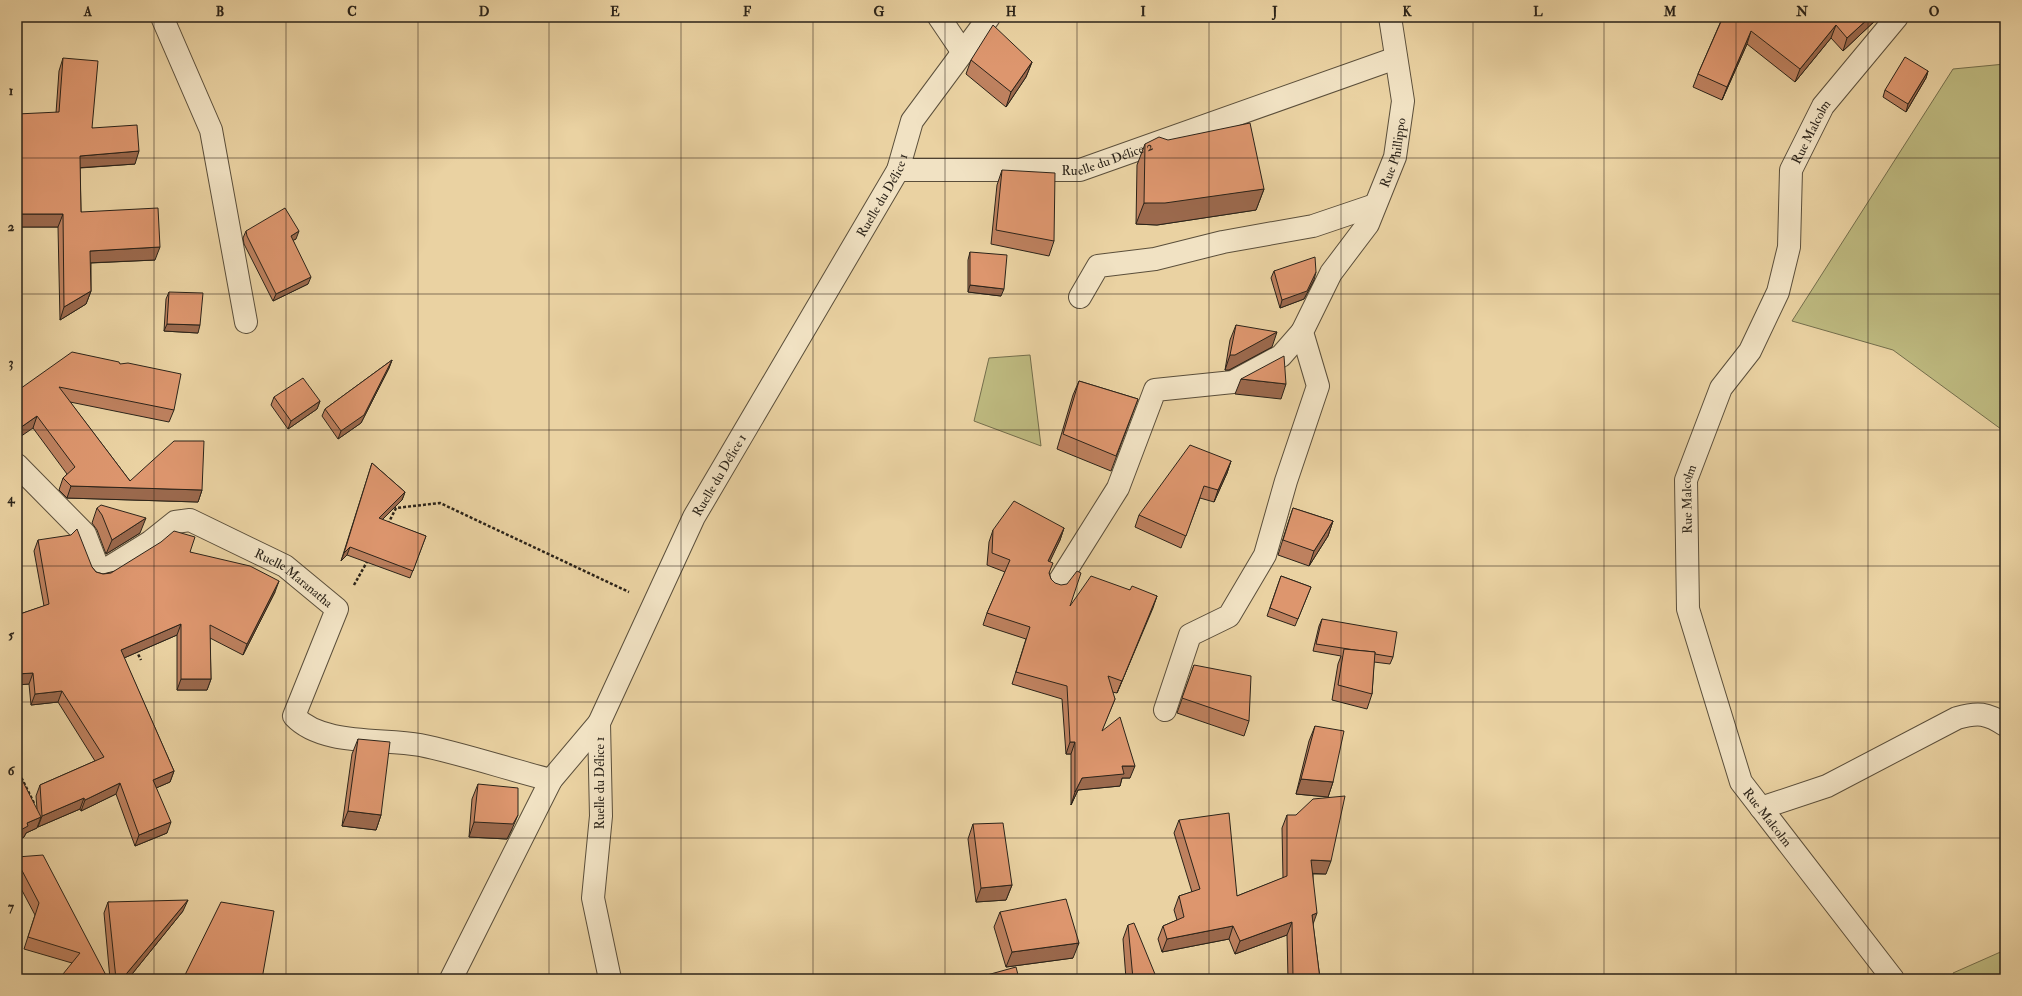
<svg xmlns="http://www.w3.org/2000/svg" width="2022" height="996" font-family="'IM FELL Double Pica',serif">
  <rect width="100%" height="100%" fill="#ead2a2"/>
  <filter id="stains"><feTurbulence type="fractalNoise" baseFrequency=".005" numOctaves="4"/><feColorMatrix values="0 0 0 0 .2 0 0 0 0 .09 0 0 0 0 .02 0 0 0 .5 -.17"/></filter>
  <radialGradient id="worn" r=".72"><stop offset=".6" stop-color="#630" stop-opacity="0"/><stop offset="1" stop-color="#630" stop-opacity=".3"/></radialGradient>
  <g fill="#beba80" stroke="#746e4c">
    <path d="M2005,64V432L1893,350L1792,321L1953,69Z"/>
    <path d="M1030,355L1041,446L974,421L989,358Z"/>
    <path d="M2005,950V979H1956L1953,973Z"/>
  </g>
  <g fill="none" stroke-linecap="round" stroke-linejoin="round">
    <g stroke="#5b4f3b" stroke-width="24">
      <g id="minor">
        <path d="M162,17L211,130L246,322"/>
        <path d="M939,17L962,51"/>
        <path id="s1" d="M898,170H1080L1396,58"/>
        <path d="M1080,297L1098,266L1155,259L1223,242L1313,226L1375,205"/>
        <path id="s2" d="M17,465L85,534L100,573L150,542L175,522L190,520L285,566L337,609L294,716C322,746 382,738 420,745C464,754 507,769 551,780"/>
        <path d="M1057,585L1118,488L1155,390L1233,382L1281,356L1302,332"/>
        <path id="s3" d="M1165,710L1190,635L1229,616L1265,555L1286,481L1318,386L1302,332L1331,273L1368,224L1395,157L1403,101L1390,17"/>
        <path d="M1761,808L1827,786L1957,718C1978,712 1987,713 2005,725"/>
        <path d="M451,979L551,780L599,723"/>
        <path id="s4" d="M610,979L593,898L601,816L599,723L694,517L898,170L912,121L989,17"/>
        <path id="s5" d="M1893,979L1741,782L1688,609L1686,480L1721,388L1750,351L1778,292L1789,247L1791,170L1823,106L1897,17"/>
      </g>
    </g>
    <g stroke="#2b2319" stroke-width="2.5" stroke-dasharray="3 2" stroke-linecap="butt">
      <path d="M388,524L396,508L440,503L629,592"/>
      <path d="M354,585L368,560"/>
      <path d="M136,650L141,660"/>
      <path d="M17,769L34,803"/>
    </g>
    <use href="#minor" stroke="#f1e2c3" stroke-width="22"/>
  </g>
  <g fill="#be815f" stroke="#2b2319">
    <path d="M1717,17H1879L1843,51L1831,38L1795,82L1747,44L1722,100L1693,87L1698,74L1721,21Z"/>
    <path d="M63,58L92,128L135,164L80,168L81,212L155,260L91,263V291L86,304L60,320L58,227H17L56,113L59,71Z"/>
    <path d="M971,60L1032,62L1026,77L1006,107L966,74Z"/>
    <path d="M1928,71L1926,78L1906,112L1883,97L1885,90Z"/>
    <path d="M1145,144L1264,189L1256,210L1157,225L1136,224L1137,165Z"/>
    <path d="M1002,170L1054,241L1049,256L991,244L997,185Z"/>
    <path d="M246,231L296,239L293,240L308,284L273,301L244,244L243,238Z"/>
    <path d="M970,252L1001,296L968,292V260Z"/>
    <path d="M1274,271L1314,280L1304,299L1280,308L1271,278Z"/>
    <path d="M169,292L198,333L164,331L166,299Z"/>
    <path d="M1236,325L1272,347L1229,370H1225L1230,340Z"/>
    <path d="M392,360L389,368L361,423L338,439L322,416L325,409Z"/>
    <path d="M120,364L174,410L169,422L70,402L130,481L202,490L198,502L67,498L59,490L63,478L67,474L33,428L17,391Z"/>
    <path d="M1079,381L1138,399L1111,471L1057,449L1073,395Z"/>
    <path d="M274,397L320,401L317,409L288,429L271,405Z"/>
    <path d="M1231,461L1227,473L1214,502L1200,498L1181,548L1135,527L1139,515Z"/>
    <path d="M372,463L405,492L402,500L382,520L426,536L410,578L347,555L341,561Z"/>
    <path d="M97,508L140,533L106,554L97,530L92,523Z"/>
    <path d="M1293,508L1333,521L1328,536L1309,566L1278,555L1288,523Z"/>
    <path d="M1064,528L1060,540L1049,562V573L1051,579L1070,606L1130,590L1157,596L1117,693L1112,692L1115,699L1102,730L1130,778H1122L1120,786L1078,790L1071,805V754H1066L1062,699L1012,684L1026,639L983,625L987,613L1005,572L987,565L989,542L993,530Z"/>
    <path d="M38,540L92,567L96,572L103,574L190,552L275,592L243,655L210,638L211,679L207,690H177V635L124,658L174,771L170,782L156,788L167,833L135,846L116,794L81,811L80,809L38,827V825L37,828L26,833L24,837L17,841L37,809L36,796L40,785L95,761L58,702L31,705L29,684L17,685V615L44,606L34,551Z"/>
    <path d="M1281,576L1311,587L1295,626L1267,616Z"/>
    <path d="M1322,619L1393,657L1390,664L1374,662L1372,694L1367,709L1332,700L1338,664L1341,656L1313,651L1319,626Z"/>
    <path d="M1194,665L1249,721L1244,736L1177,713Z"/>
    <path d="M1315,726L1333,782L1328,797L1296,794L1309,741Z"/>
    <path d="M358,739L381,815L376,830L342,826L352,754Z"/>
    <path d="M478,784L512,829L507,839L469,837L472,799Z"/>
    <path d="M1287,815L1326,874H1313V924L1320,979H1288L1287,935L1235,954L1229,939L1162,952L1158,939L1163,926L1177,920L1174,910L1179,896L1192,892L1174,833L1179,820L1237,896L1283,878L1282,828Z"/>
    <path d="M973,824L1012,885L1006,900L976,902L968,839Z"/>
    <path d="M17,857L108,979L72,963L24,949L35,915L17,881Z"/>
    <path d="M108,902L183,911L128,979H110L104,913Z"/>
    <path d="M1000,912L1073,958L1006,967L994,927Z"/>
    <path d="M1128,925L1157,979H1126L1123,939Z"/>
  </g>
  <g fill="#9b694d" stroke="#2b2319">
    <path d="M1870,17H1879L1843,51L1847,38Z"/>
    <path d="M1836,25L1831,38L1795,82L1800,69Z"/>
    <path d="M1751,31L1747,44L1722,100L1727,87Z"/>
    <path d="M1032,62L1026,77L1006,107L1011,92Z"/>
    <path d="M1928,71L1926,78L1906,112L1908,104Z"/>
    <path d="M139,151L135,164L75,168L80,156Z"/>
    <path d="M1264,189L1256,210L1157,225L1136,224L1144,203Z"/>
    <path d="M17,214H63L58,227H17Z"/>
    <path d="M299,231L296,239L288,243L291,236Z"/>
    <path d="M160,247L155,260L86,263L90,251Z"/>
    <path d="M1316,272L1314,280L1304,299L1280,308L1282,300Z"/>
    <path d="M311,277L308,284L273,301L276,294Z"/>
    <path d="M970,285L1004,289L1001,296L968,292Z"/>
    <path d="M91,291L86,304L60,320L64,307Z"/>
    <path d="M167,324L200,325L198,333L164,331Z"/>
    <path d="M1277,332L1272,347L1229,370H1225L1230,355Z"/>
    <path d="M392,360L389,368L361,423L338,439L341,431Z"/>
    <path d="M1241,379L1286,384L1281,399L1235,394Z"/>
    <path d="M320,401L317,409L288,429L291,421Z"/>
    <path d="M37,416L33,428L17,439V430Z"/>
    <path d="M1231,461L1227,473L1214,502L1218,490Z"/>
    <path d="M71,486L202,490L198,502L67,498Z"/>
    <path d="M405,492L402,500L376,526L379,518Z"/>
    <path d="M146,518L140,533L106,554L112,540Z"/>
    <path d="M1333,521L1328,536L1309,566L1314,551Z"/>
    <path d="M1064,528L1060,540L1044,574L1048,561Z"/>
    <path d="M350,547L347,555L341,561L344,553Z"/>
    <path d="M279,581L275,592L243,655L247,644Z"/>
    <path d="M1157,596L1153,608L1117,693L1122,681Z"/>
    <path d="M181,624L177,635L117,661L121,650Z"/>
    <path d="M33,673L29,684L17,685V674Z"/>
    <path d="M181,679H211L207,690H177Z"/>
    <path d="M62,691L58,702L31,705L35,694Z"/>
    <path d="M1070,742H1075L1071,754H1066Z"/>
    <path d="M1122,766H1135L1130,778H1122L1120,786L1078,790L1071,805L1075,792L1082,778Z"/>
    <path d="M174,771L170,782L149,791L153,780Z"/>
    <path d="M1301,779L1333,782L1328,797L1296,794Z"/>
    <path d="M120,783L116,794L81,811L85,800Z"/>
    <path d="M84,798L80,809L38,827L42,816Z"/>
    <path d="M348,811L381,815L376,830L342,826Z"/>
    <path d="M518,815L512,829L507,839L469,837L474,822Z"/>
    <path d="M41,817L37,828L26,833L24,837L17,841V832L27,823Z"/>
    <path d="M171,822L167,833L135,846L139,835Z"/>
    <path d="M1311,860L1331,861L1326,874L1306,873Z"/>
    <path d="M1012,885L1006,900L976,902L981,888Z"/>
    <path d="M188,900L183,911L128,979H122Z"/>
    <path d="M1317,913L1312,927V915Z"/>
    <path d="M1292,922L1287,935L1235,954L1240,941Z"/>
    <path d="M1233,926L1229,939L1162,952L1167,939Z"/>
    <path d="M1079,943L1073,958L1006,967L1012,952Z"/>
  </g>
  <g fill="#dd966e" stroke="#2b2319">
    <path d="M1723,17H1870L1847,38L1836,25L1800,69L1751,31L1727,87L1698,74Z"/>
    <path d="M993,25L1032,62L1011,92L971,60Z"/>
    <path d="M1905,57L1928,71L1908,104L1885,90Z"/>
    <path d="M63,58L98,61L92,128L137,125L139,151L80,156L81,212L158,208L160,247L90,251L91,291L64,307L63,214H17V114L59,112Z"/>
    <path d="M1250,123L1264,189L1165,203H1144L1145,144L1159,137L1168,140Z"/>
    <path d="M1002,170L1055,173L1054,241L996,230Z"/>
    <path d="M285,208L299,231L291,236L311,277L276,294L247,236L246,231Z"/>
    <path d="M970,252L1007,255L1004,289L970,285Z"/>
    <path d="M1315,257L1316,272L1307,291L1282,300L1274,271Z"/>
    <path d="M169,292L203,293L200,325L167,324Z"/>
    <path d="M1236,325L1277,332L1235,355H1230Z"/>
    <path d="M72,352L119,362L120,364L128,363L181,374L174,410L59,387L130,481L174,441H204L202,490L71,486L63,478L75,467L37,416L17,430V391Z"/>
    <path d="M1284,356L1286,384L1241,379Z"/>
    <path d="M392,360L364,415L341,431L325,409Z"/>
    <path d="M303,378L320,401L291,421L274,397Z"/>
    <path d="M1079,381L1138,399L1116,456L1063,434Z"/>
    <path d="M1190,445L1231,461L1218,490L1204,486L1186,536L1139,515Z"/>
    <path d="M372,463L405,492L379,518L426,536L413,571L350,547L344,553Z"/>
    <path d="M1014,501L1064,528L1048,561L1053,563L1049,573L1051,579L1055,583L1061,585L1067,584L1077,571L1081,573L1070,606L1091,576L1130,590L1132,586L1157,596L1122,681L1108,676L1115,699L1102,731L1120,717L1135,766H1122L1124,774L1082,778L1075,792V742H1070L1067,686L1016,672L1030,627L987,613L1010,560L992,553L993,530Z"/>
    <path d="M101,505L146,518L112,540L102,515L97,508Z"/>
    <path d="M1293,508L1333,521L1314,551L1283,540Z"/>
    <path d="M77,529L92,567L96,572L103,574L111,573L161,542L174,531L195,537L190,552L250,566L279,581L247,644L210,625L211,679H181V624L121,650L174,771L153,780L171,822L139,835L120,783L85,800L84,798L42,816L40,785L104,757L62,691L35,694L33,673L17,674V615L49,604L38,540L71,535Z"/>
    <path d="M1281,576L1311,587L1298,619L1270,608Z"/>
    <path d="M1322,619L1397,632L1393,657L1375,654V652L1355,650L1316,644Z"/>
    <path d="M1344,649L1375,652L1372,694L1338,685Z"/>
    <path d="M1194,665L1251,676L1249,721L1182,698Z"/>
    <path d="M1315,726L1344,731L1333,782L1301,779Z"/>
    <path d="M358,739L390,742L381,815L348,811Z"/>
    <path d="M19,774L41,817L27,823L28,826L17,832V775Z"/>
    <path d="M478,784L518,788V815L513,824L474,822Z"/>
    <path d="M1345,796L1331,861L1311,860L1317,913L1312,915L1320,979H1289V977H1293L1292,922L1240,941L1233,926L1167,939L1163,926L1184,917L1179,896L1200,889L1179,820L1229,813L1237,896L1287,876V815H1296L1313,799Z"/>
    <path d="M1003,823L1012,885L981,888L973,824Z"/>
    <path d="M43,855L108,979H59L80,953L28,937L39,903L17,861V857Z"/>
    <path d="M1066,899L1079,943L1012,952L1000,912Z"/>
    <path d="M188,900L122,979H116L108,902Z"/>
    <path d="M221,902L274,911L262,979H183Z"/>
    <path d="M1134,923L1157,979H1133L1128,925Z"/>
    <path d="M1016,967L1019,979H987V975Z"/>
  </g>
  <path fill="none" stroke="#2b2319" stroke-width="1" stroke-opacity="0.55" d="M154,17V979M286,17V979M418,17V979M549,17V979M681,17V979M813,17V979M945,17V979M1077,17V979M1209,17V979M1341,17V979M1473,17V979M1604,17V979M1736,17V979M1868,17V979M17,158H2005M17,294H2005M17,430H2005M17,566H2005M17,702H2005M17,838H2005"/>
  <g text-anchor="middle" stroke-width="3.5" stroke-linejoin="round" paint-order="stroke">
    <g font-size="13" fill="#2b2319" stroke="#f1e2c3">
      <text dy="5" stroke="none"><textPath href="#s5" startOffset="936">Rue Malcolm</textPath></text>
      <text dy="5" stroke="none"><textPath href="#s3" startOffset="630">Rue Phillippo</textPath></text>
      <text dy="5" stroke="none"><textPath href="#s1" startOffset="211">Ruelle du Délice 2</textPath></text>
      <text dy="5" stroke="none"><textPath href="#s4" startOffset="858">Ruelle du Délice 1</textPath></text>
      <text dy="5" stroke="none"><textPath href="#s4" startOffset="534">Ruelle du Délice 1</textPath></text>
      <text dy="5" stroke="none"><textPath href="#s5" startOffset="540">Rue Malcolm</textPath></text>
      <text dy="5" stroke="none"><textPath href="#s2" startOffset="364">Ruelle Maranatha</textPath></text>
      <text transform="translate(599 783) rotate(-90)" y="5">Ruelle du Délice 1</text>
      <text transform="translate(1768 817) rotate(52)" y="5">Rue Malcolm</text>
    </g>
  </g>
  <rect width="2022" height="996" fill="none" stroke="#ead2a2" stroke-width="44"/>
  <rect x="22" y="22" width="1978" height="952" fill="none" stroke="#2b2319" stroke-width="1.5"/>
  <g font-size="13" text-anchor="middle" font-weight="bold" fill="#2b2319">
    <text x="88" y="16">A</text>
    <text x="220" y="16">B</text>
    <text x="352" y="16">C</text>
    <text x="484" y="16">D</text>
    <text x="615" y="16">E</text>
    <text x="747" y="16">F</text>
    <text x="879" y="16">G</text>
    <text x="1011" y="16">H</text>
    <text x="1143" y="16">I</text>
    <text x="1275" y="16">J</text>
    <text x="1407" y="16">K</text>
    <text x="1538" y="16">L</text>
    <text x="1670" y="16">M</text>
    <text x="1802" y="16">N</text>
    <text x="1934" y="16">O</text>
    <text x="11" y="95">1</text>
    <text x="11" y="231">2</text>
    <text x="11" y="367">3</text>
    <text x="11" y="503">4</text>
    <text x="11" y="639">5</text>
    <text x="11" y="775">6</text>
    <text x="11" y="911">7</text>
  </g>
  <rect width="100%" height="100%" filter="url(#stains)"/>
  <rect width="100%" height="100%" fill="url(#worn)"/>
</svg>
